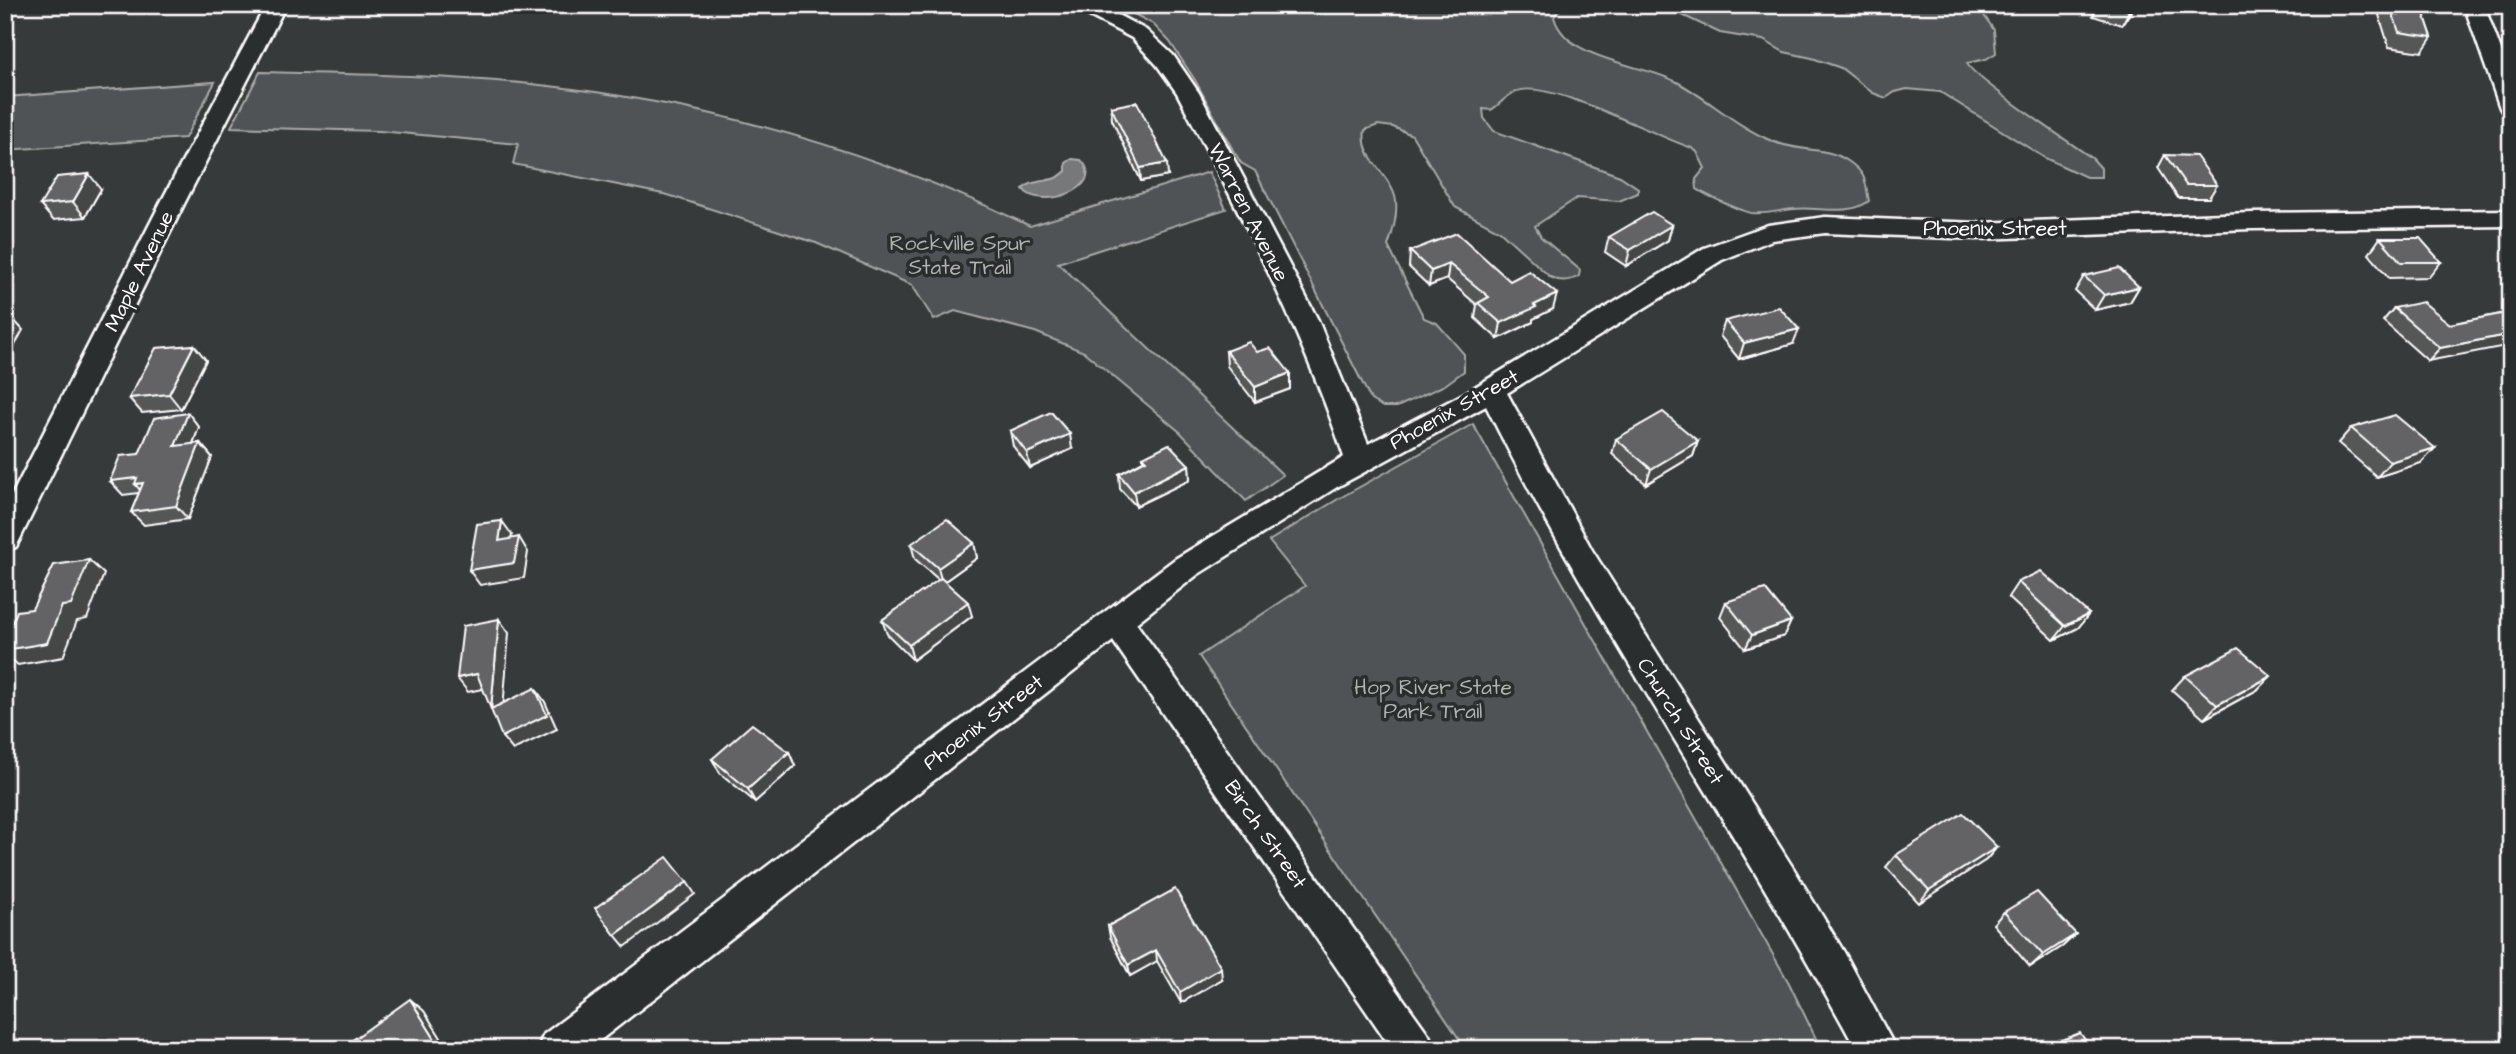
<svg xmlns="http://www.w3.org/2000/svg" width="2516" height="1054" font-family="'Architects Daughter',sans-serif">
  <rect width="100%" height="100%" fill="#373a3b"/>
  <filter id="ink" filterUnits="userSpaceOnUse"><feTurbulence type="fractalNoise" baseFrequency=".0143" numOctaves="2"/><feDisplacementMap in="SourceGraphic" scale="14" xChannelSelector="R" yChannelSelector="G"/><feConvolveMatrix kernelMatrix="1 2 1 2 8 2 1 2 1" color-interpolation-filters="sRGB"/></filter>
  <g filter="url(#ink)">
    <g fill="#505354" stroke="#a8a9aa" stroke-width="2">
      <path d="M1117,5H1571L1559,10L1554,17C1566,61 1644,64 1677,82C1710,100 1737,127 1772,141C1796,152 1826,146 1848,161C1867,174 1865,181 1869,201C1848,217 1818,206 1794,209C1780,210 1765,215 1751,213C1741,211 1705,195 1697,189L1696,179L1705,168L1697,152L1692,148C1654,136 1550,79 1517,91C1506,95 1500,105 1491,110L1483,109L1484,118L1494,131L1620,176L1638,188V193L1619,201L1577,198L1535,226L1541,237L1580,270L1579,276C1569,282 1560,282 1550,277L1500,231L1455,207L1412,135L1393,127L1378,125L1365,130C1360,158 1388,172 1395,196C1399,211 1393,232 1388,246L1424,318L1437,323L1464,354V371L1445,385L1397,407H1383L1371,400L1255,171L1241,163L1233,150L1195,80L1170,42L1153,24Z"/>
      <path d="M1661,5H1977L1994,30L1996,53L1986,59L1967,63C1971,77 2072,144 2092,158L2101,168V177H2086L2045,158L1940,92L1907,89L1895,92L1886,98L1873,93L1841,68L1812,58L1784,52L1763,40L1720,33Z"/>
      <path d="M260,72C351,74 441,75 531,84C706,102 872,150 1030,226L1209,172L1226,209L1058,263L1283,475L1246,501L1180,432L1084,352L1035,332L955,311L934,320L912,285L816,243L668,195L513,164L518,144L379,131L231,127Z"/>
      <path d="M215,82L185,138L5,150V97Z"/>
      <path d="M1473,424L1789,983L1821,1049H1466L1199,656L1305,586L1269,541L1338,499Z"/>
    </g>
    <path fill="#767879" stroke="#adaeaf" stroke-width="2" d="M1072,159L1081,160C1109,189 1038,211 1023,189C1035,177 1053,185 1066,171V163Z"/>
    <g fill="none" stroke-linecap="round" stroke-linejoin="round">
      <g stroke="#fff" stroke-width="5">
        <g id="minor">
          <path d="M266,5H286L185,202L20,539L16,547L5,550V509L161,202Z"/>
          <path d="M1073,5H1099L1146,30L1173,55L1199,93L1318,320L1368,444L1465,393L1704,248L1768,225L1825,217L1977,223L2252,213L2511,210V226L2252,229L1977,239L1825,233L1772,240L1722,260L1507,393L1592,550L1795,871L1844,952L1896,1049H1856C1738,831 1596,628 1486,406L1337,487L1197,575L1136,623L1429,1035L1434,1049H1392L1113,641L589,1049H538L543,1035L1175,559L1344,457C1302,329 1239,212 1177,93L1157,65L1132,38L1076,9Z"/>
          <path d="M2464,5H2484L2511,77V115L2503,113L2500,108Z"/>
        </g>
      </g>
      <use href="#minor" fill="#2a2d2e" fill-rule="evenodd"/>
    </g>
    <g fill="#555657" stroke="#fff" stroke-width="2">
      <path d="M2098,5H2135L2122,25L2093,16Z"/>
      <path d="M2386,5H2421L2432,37L2422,52L2389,47L2379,15Z"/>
      <path d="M1111,107L1168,176L1141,181L1112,120Z"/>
      <path d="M2165,155L2217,185L2209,198H2178L2158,168Z"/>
      <path d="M101,189L85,217L53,220L40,205Z"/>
      <path d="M1672,225L1668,240L1626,266L1605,252L1609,237Z"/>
      <path d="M2380,238L2441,262L2429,277L2389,278L2369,254Z"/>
      <path d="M1410,251L1510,281L1553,309L1533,319V322L1498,339L1475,318L1477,305L1447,279L1429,286L1409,267Z"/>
      <path d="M2084,276L2139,287L2130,302L2095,310L2075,291Z"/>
      <path d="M2394,308L2450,324L2511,312L2428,361L2383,321Z"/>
      <path d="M1725,321L1793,344L1739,359L1720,336Z"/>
      <path d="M194,345L206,360L181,409L142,413L129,398Z"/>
      <path d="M1226,351L1257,352L1290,373V389L1255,402L1227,366Z"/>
      <path d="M188,413L199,427L193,444L200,443L212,457L188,519L144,525L131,512L139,493L123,495L110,481L139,454Z"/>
      <path d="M2351,428L2435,448L2421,463L2377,477L2338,443Z"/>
      <path d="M1010,431L1072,449L1030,468L1013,446Z"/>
      <path d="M1616,439L1698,441L1693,456L1646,484L1612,454Z"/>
      <path d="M1143,457L1189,465L1190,480L1136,506L1120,489L1119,474L1143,461Z"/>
      <path d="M974,543L977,558L945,581L972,616L913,660L887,634L882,620L939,580L915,559L911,544Z"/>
      <path d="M2018,582L2089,614L2078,628L2054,640L2008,597Z"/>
      <path d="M1726,602L1791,621L1784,636L1745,649L1720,617Z"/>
      <path d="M2185,676L2257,690L2204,719L2172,690Z"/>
      <path d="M789,752L795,766L755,802L720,773L712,759Z"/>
      <path d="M1997,847L1986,860L1919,903L1886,867L1896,855Z"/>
      <path d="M2004,912L2076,934L2063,946L2030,967L1993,924Z"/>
      <path d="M1108,926L1222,979L1181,1003L1157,961L1130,976L1110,937Z"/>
    </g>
    <g fill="#454647" stroke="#fff" stroke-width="2">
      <path d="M2133,5H2135L2122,25L2129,11Z"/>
      <path d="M1167,163L1168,176L1141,181L1140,168Z"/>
      <path d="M89,174L101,189L85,217L73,202Z"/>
      <path d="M1672,225L1668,240L1626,266L1630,250Z"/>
      <path d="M1449,264L1447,279L1429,286L1431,271Z"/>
      <path d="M2139,287L2130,302L2095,310L2104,295Z"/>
      <path d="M1557,294L1553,309L1533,319V322L1498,339L1501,323L1534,305Z"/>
      <path d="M9,315L23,330L5,364V322Z"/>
      <path d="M1799,329L1793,344L1739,359L1744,343Z"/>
      <path d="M2511,334V345L2428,361L2440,348Z"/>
      <path d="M194,345L206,360L181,409L169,394Z"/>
      <path d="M1290,373V389L1255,402V387Z"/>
      <path d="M188,413L199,427L187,460L175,446Z"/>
      <path d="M1070,434L1072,449L1030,468L1027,453Z"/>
      <path d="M1698,441L1693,456L1646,484L1651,469Z"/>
      <path d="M200,443L212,457L188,519L176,506Z"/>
      <path d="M2435,448L2421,463L2377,477L2390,462Z"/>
      <path d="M1189,465L1190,480L1136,506L1134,492Z"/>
      <path d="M143,483L147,498L135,484Z"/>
      <path d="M502,521L512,535L508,555L499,541Z"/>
      <path d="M519,537L528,552L524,578L480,585L469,570Z"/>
      <path d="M974,543L977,558L942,583L938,568Z"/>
      <path d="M89,560L104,574L87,619L77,621L63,657L18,665L5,654V650Z"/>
      <path d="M968,602L972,616L913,660L909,645Z"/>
      <path d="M2089,614L2078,628L2054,640L2065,626Z"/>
      <path d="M499,619L509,633L502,723L491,709Z"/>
      <path d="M1791,621L1784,636L1745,649L1752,635Z"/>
      <path d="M477,674L487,688L468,692L457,678Z"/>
      <path d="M2271,676L2257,690L2204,719L2217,705Z"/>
      <path d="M535,688L545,702L557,729L513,750L502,737Z"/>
      <path d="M789,752L795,766L755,802L748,789Z"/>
      <path d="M1997,847L1986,860L1919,903L1929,890Z"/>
      <path d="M687,882L695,894L625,947L615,935Z"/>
      <path d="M2076,934L2063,946L2030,967L2043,955Z"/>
      <path d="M1156,950L1157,961L1130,976L1128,965Z"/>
      <path d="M1221,968L1222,979L1181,1003L1180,992Z"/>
      <path d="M410,999L424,1011L448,1049H441Z"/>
    </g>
    <g fill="#636465" stroke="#fff" stroke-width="2">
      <path d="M2112,5H2133L2129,11Z"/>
      <path d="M2390,5H2421L2432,37L2399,32Z"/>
      <path d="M1137,102L1167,163L1140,168L1111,107Z"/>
      <path d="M2165,155L2196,156L2217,185H2186Z"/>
      <path d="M89,174L73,202L40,205L57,177Z"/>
      <path d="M1652,212L1672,225L1630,250L1609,237Z"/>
      <path d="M1457,233L1510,281L1529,271L1557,294L1534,305L1536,307L1501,323L1478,303L1489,297L1449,264L1431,271L1410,251Z"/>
      <path d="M2380,238H2420L2441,262H2401Z"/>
      <path d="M2119,268L2139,287L2104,295L2084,276Z"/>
      <path d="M2423,302L2450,324L2511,312V334L2440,348L2394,308Z"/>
      <path d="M1779,307L1799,329L1744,343L1725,321Z"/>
      <path d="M1249,342L1257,352L1270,348L1290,373L1255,387L1226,351Z"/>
      <path d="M194,345L169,394L129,398L156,348Z"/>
      <path d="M1051,412L1070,434L1027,453L1010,431Z"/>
      <path d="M1663,412L1698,441L1651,469L1616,439Z"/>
      <path d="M188,413L175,446L200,443L176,506L131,512L143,483L135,484L137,478L110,481L120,456L139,454L154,418Z"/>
      <path d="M2395,415L2435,448L2390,462L2351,428Z"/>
      <path d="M1169,444L1189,465L1134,492L1119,474L1146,460L1143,457Z"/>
      <path d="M947,519L974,543L938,568L911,544Z"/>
      <path d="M502,521L499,541L519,537L514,563L469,570L477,524Z"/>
      <path d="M89,560L71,605L62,606L47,643L5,650V640L17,611L32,609L54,565Z"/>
      <path d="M2041,571L2089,614L2065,626L2018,582Z"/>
      <path d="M941,578L968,602L909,645L882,620Z"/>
      <path d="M1765,589L1791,621L1752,635L1726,602Z"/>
      <path d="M499,619L491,709L535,688L547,715L502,737L477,674L457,678L463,626Z"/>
      <path d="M2238,648L2271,676L2217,705L2185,676Z"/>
      <path d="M752,724L789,752L748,789L712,759Z"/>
      <path d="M1963,813L1997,847L1929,890L1896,855Z"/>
      <path d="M667,857L687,882L615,935L595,908Z"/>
      <path d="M1175,889L1221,968L1180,992L1156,950L1128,965L1108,926Z"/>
      <path d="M2037,892L2076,934L2043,955L2004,912Z"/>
      <path d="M410,999L441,1049H340Z"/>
      <path d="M2080,1033L2092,1049L2041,1048Z"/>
    </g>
  </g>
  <g text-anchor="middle" stroke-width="7" stroke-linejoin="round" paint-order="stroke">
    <g font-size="21" fill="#fff" stroke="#2a2d2e">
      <text transform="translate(1249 212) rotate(63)" y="7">Warren Avenue</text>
      <text x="1995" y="235">Phoenix Street</text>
      <text transform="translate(139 271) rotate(-64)" y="7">Maple Avenue</text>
      <text transform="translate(1454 409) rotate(-29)" y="7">Phoenix Street</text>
      <text transform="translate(1681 721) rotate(58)" y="7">Church Street</text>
      <text transform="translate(983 722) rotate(-37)" y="7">Phoenix Street</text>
      <text transform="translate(1266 834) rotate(55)" y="7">Birch Street</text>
    </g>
    <g font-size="21" fill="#b0b2b2" stroke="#2a2d2e">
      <text x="960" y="250">Rockville Spur<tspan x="960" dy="24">State Trail</tspan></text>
      <text x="1433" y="694">Hop River State<tspan x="1433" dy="24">Park Trail</tspan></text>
    </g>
  </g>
  <rect width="2516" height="1054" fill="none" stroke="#2a2d2e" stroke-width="28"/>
  <rect x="14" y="14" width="2488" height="1026" fill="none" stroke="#fff" stroke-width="2.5" filter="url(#ink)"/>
</svg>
